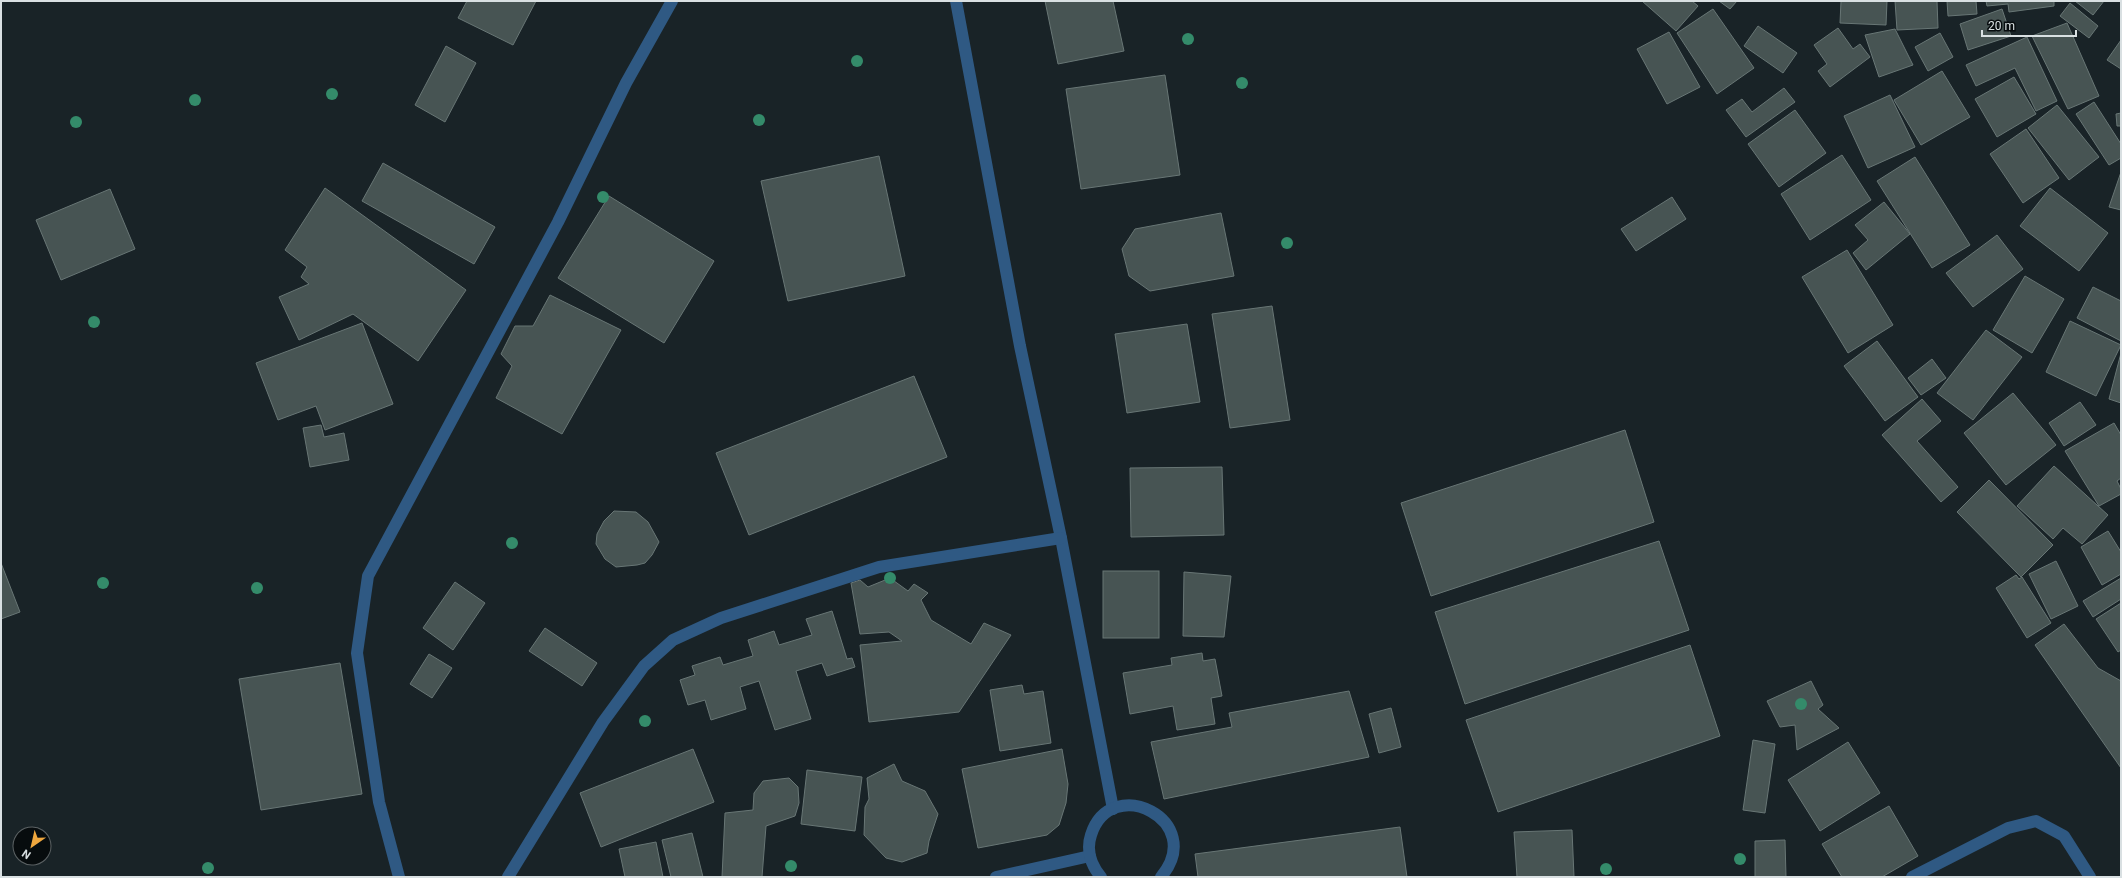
<svg xmlns="http://www.w3.org/2000/svg" width="2122" height="878" font-family="Roboto,sans-serif">
  <rect width="100%" height="100%" fill="#192327"/>
  <g fill="#475453" stroke="#687675">
    <path d="M467,1H536L513,45L458,18Z"/>
    <path d="M1045,1H1113L1124,51L1058,64Z"/>
    <path d="M1642,1H1692L1698,6L1676,31Z"/>
    <path d="M1719,1H1737L1730,9Z"/>
    <path d="M1841,1H1887L1886,25L1840,23Z"/>
    <path d="M1895,1H1937L1938,28L1897,30Z"/>
    <path d="M1947,1H1976L1977,14L1948,16Z"/>
    <path d="M1986,1H2054V6L2009,12L2008,4L1987,6Z"/>
    <path d="M2075,1H2104L2093,15Z"/>
    <path d="M2070,3L2098,26L2089,38L2060,16Z"/>
    <path d="M1713,9L1754,68L1717,94L1677,33Z"/>
    <path d="M2002,9L2011,36L1968,50L1960,24Z"/>
    <path d="M2067,23L2099,96L2068,109L2032,36Z"/>
    <path d="M1758,26L1797,53L1783,73L1744,46Z"/>
    <path d="M1838,28L1853,49L1860,44L1870,57L1830,87L1818,71L1827,64L1814,45Z"/>
    <path d="M1895,29L1913,65L1879,77L1865,35Z"/>
    <path d="M1669,32L1700,87L1667,104L1637,49Z"/>
    <path d="M1940,33L1953,57L1928,71L1915,47Z"/>
    <path d="M2027,37L2057,101L2036,111L2015,68L1976,86L1966,65Z"/>
    <path d="M2121,40V69L2107,60Z"/>
    <path d="M446,46L476,63L445,122L415,105Z"/>
    <path d="M1942,71L1970,117L1921,145L1894,100Z"/>
    <path d="M1165,75L1180,175L1081,189L1066,89Z"/>
    <path d="M2014,77L2036,114L1997,137L1975,99Z"/>
    <path d="M1784,88L1795,102L1746,137L1726,110L1742,99L1752,112Z"/>
    <path d="M1890,95L1915,147L1868,168L1844,116Z"/>
    <path d="M2094,102L2121,144V158L2109,165L2076,114Z"/>
    <path d="M2057,105L2099,157L2069,180L2028,128Z"/>
    <path d="M1795,110L1826,153L1779,187L1748,144Z"/>
    <path d="M2121,113V126H2117L2116,114Z"/>
    <path d="M2026,129L2059,178L2023,203L1990,154Z"/>
    <path d="M1842,155L1871,200L1810,240L1781,194Z"/>
    <path d="M879,156L905,276L788,301L761,181Z"/>
    <path d="M1915,157L1970,245L1932,268L1877,181Z"/>
    <path d="M383,163L495,227L474,264L362,201Z"/>
    <path d="M2121,172V210L2109,207Z"/>
    <path d="M325,188L466,290L418,361L353,314L299,340L279,297L309,284L301,277L307,267L285,250Z"/>
    <path d="M2050,188L2108,233L2079,271L2020,226Z"/>
    <path d="M110,189L135,249L61,280L36,220Z"/>
    <path d="M609,196L714,261L664,343L558,278Z"/>
    <path d="M1672,197L1686,219L1636,251L1621,229Z"/>
    <path d="M1884,202L1910,234L1866,270L1853,253L1868,240L1855,225Z"/>
    <path d="M1221,213L1234,276L1150,291L1129,276L1122,249L1135,229Z"/>
    <path d="M1997,235L2023,269L1973,307L1946,273Z"/>
    <path d="M1847,250L1893,325L1848,353L1802,277Z"/>
    <path d="M2025,276L2064,299L2032,353L1993,330Z"/>
    <path d="M2093,287L2121,301V341L2077,318Z"/>
    <path d="M550,295L621,330L562,434L496,398L512,366L501,354L515,326H533Z"/>
    <path d="M1272,306L1290,420L1230,428L1212,314Z"/>
    <path d="M2070,321L2121,345L2096,396L2046,372Z"/>
    <path d="M362,323L393,404L325,430L316,406L278,420L256,363Z"/>
    <path d="M1187,324L1200,402L1127,413L1115,334Z"/>
    <path d="M1986,330L2022,357L1973,420L1937,393Z"/>
    <path d="M1877,341L1918,397L1885,421L1844,366Z"/>
    <path d="M2121,353V403L2109,399Z"/>
    <path d="M1932,359L1946,378L1921,395L1908,378Z"/>
    <path d="M914,376L947,457L749,535L716,453Z"/>
    <path d="M2013,393L2056,445L2006,485L1964,433Z"/>
    <path d="M1922,399L1941,421L1917,441L1958,487L1941,502L1882,435Z"/>
    <path d="M2080,402L2096,425L2064,446L2049,423Z"/>
    <path d="M2114,423L2121,435V478L2117,481L2121,489V494L2099,506L2065,451Z"/>
    <path d="M321,425L324,437L344,433L349,460L310,467L303,428Z"/>
    <path d="M1625,430L1654,522L1431,596L1401,503Z"/>
    <path d="M2054,466L2108,515L2082,544L2063,528L2053,539L2017,506Z"/>
    <path d="M1222,467L1224,535L1131,537L1130,468Z"/>
    <path d="M1989,480L2053,545L2021,577L1957,512Z"/>
    <path d="M614,511L636,512L648,522L659,542L652,555L645,563L637,565L616,567L605,559L596,544L597,534L604,521Z"/>
    <path d="M2108,531L2121,552V574L2102,585L2081,547Z"/>
    <path d="M1659,541L1689,630L1465,704L1435,612Z"/>
    <path d="M2056,561L2078,606L2051,619L2029,574Z"/>
    <path d="M1,563L20,612L1,619Z"/>
    <rect x="1103" y="571" width="56" height="67"/>
    <path d="M1184,572L1231,576L1224,637L1183,636Z"/>
    <path d="M2016,575L2019,579L2022,577L2051,623L2027,638L1996,588Z"/>
    <path d="M890,578L908,591L914,584L928,593L921,600L931,620L971,644L984,623L1011,635L959,712L869,722L860,645L902,641L889,632L860,634L851,583L860,580L868,587Z"/>
    <path d="M2121,578V599L2093,617L2083,601Z"/>
    <path d="M455,582L485,603L453,650L423,628Z"/>
    <path d="M2121,603V650L2118,652L2096,619Z"/>
    <path d="M832,611L847,659L852,658L855,667L827,676L822,663L796,671L811,719L775,730L759,681L740,687L746,709L711,720L705,700L688,705L680,680L695,675L692,666L720,657L723,665L753,656L748,640L774,631L779,645L812,635L806,619Z"/>
    <path d="M2064,624L2098,668L2121,681V768L2035,645Z"/>
    <path d="M545,628L597,663L582,686L529,651Z"/>
    <path d="M1690,645L1720,736L1498,812L1466,720Z"/>
    <path d="M1202,653L1203,661L1215,659L1222,696L1211,698L1215,724L1177,730L1173,706L1130,714L1123,673L1172,665L1171,658Z"/>
    <path d="M429,654L452,668L432,698L410,684Z"/>
    <path d="M340,663L362,794L261,810L239,679Z"/>
    <path d="M1811,681L1823,705L1818,709L1839,728L1797,750L1795,725L1780,727L1767,701Z"/>
    <path d="M1022,685L1024,694L1043,691L1051,743L1000,751L990,690Z"/>
    <path d="M1349,691L1369,757L1164,799L1151,742L1232,727L1229,713Z"/>
    <path d="M1391,708L1401,747L1379,753L1369,714Z"/>
    <path d="M1753,740L1775,744L1765,813L1743,810Z"/>
    <path d="M1848,742L1880,793L1820,831L1788,780Z"/>
    <path d="M693,749L714,802L601,847L580,793Z"/>
    <path d="M1062,749L1068,784L1066,803L1059,825L1047,835L978,848L962,769Z"/>
    <path d="M894,764L902,781L925,791L938,814L929,841L927,853L902,862L886,858L864,835L865,807L869,799L867,778Z"/>
    <path d="M807,770L862,777L855,831L801,824Z"/>
    <path d="M789,778L798,787L799,803L795,816L766,826L762,877H722L725,813L753,810L754,793L763,781Z"/>
    <path d="M1889,806L1918,856L1882,877H1842L1822,844Z"/>
    <path d="M1400,827L1407,877H1198L1195,854Z"/>
    <path d="M1572,830L1574,877H1517L1514,832Z"/>
    <path d="M692,833L703,877H671L662,840Z"/>
    <path d="M1785,840L1786,877H1755V841Z"/>
    <path d="M656,842L663,877H625L619,849Z"/>
  </g>
  <g fill="none" stroke-linecap="round" stroke-linejoin="round">
    <g stroke="#2f5983" stroke-width="12">
      <path d="M956,1L1020,346L1061,538L1113,809"/>
      <path d="M399,877L379,802L357,653L368,576L558,222L626,83L672,1"/>
      <path d="M508,877L603,722L644,666L673,640L721,618L879,567L1061,538"/>
      <path d="M996,877L1090,856"/>
      <path d="M1912,877L2008,828L2036,821L2064,836L2090,877"/>
    </g>
    <path stroke="#2f5983" stroke-width="12" d="M1101,877C1091,865 1086,850 1091,835C1111,772 1208,821 1161,877"/>
  </g>
  <g fill="#348b6a">
    <circle cx="1188" cy="39" r="6"/>
    <circle cx="857" cy="61" r="6"/>
    <circle cx="1242" cy="83" r="6"/>
    <circle cx="332" cy="94" r="6"/>
    <circle cx="195" cy="100" r="6"/>
    <circle cx="759" cy="120" r="6"/>
    <circle cx="76" cy="122" r="6"/>
    <circle cx="603" cy="197" r="6"/>
    <circle cx="1287" cy="243" r="6"/>
    <circle cx="94" cy="322" r="6"/>
    <circle cx="512" cy="543" r="6"/>
    <circle cx="890" cy="578" r="6"/>
    <circle cx="103" cy="583" r="6"/>
    <circle cx="257" cy="588" r="6"/>
    <circle cx="1801" cy="704" r="6"/>
    <circle cx="645" cy="721" r="6"/>
    <circle cx="1740" cy="859" r="6"/>
    <circle cx="791" cy="866" r="6"/>
    <circle cx="208" cy="868" r="6"/>
    <circle cx="1606" cy="869" r="6"/>
  </g>
  <rect width="2122" height="878" fill="none" stroke="#d9e0e2" stroke-width="4"/>
  <g transform="translate(32 846) rotate(214)"><circle r="19" fill="#070c0e" stroke="#5b6163"/>
  <path d="M0-3L7 15L0 10L-7 15Z" fill="#efa73e"/>
  <text y="-6" font-size="11" font-weight="bold" text-anchor="middle" fill="#d9e0e2">N</text>
  </g>
  <path d="M1982 30v6h94v-6" fill="none" stroke="#d9e0e2" stroke-width="2"/>
  <text x="1988" y="30" font-size="12" fill="#d9e0e2" stroke="#070c0e" stroke-width="3" paint-order="stroke">20 m</text>
</svg>
